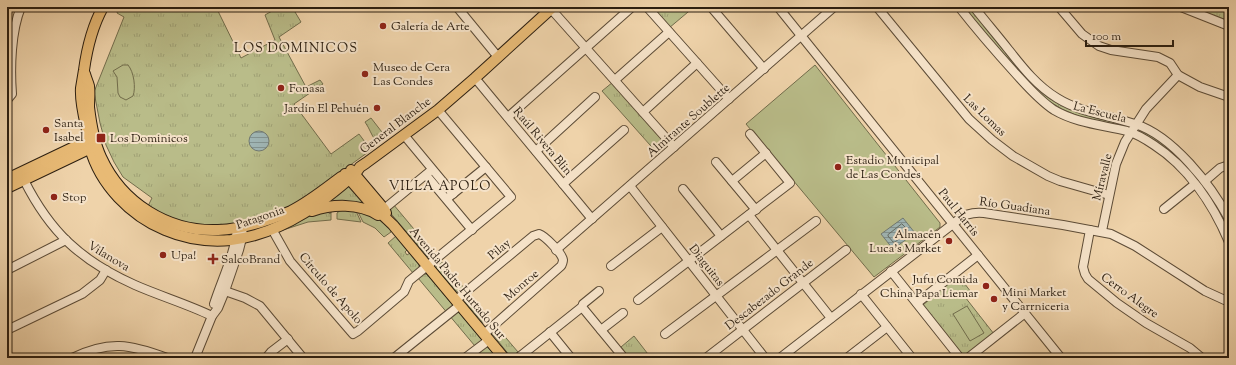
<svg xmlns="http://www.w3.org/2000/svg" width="1236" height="365" font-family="'Sorts Mill Goudy',serif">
  <defs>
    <pattern id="grass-tufts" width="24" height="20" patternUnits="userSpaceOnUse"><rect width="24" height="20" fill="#b9bc89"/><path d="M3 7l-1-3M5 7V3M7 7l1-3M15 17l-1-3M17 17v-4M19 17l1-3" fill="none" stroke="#9fa175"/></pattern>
    <pattern id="water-rules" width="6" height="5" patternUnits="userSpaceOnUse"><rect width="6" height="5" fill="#9fb5b4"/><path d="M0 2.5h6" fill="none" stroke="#829391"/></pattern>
  </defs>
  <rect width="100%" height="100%" fill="#efd3aa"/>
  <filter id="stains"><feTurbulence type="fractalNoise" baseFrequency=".005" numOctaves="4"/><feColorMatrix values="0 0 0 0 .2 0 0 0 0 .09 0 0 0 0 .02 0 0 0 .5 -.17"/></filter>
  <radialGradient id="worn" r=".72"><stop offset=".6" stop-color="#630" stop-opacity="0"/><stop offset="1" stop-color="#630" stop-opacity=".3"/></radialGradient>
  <g fill="url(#grass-tufts)" stroke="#726d4c">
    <path d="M119,7H216L241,58L275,40L265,15L279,7H292L301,22L279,37L306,87L320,80L323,84L294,104L331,154L359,134L371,150L302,200C274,215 241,226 208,225C204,225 198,226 193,225C177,222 162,213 148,206L152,198L123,177L114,162L106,145L100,123L94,92L124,17L117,13Z"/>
    <path d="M650,7H694L669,28Z"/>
    <path d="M964,7H969L1019,68L1043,92L1122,124L1120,125L1109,123L1083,118L1062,109L1042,97L1025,81Z"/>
    <path d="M1190,7H1229V21Z"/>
    <path d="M613,82L666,142L667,146L658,154L602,91Z"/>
    <path d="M371,118L385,136L376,141C371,135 370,129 365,122Z"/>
    <path d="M1141,131H1144L1153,135L1181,159L1203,184L1224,217L1229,227V234L1212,202L1141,132Z"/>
    <path d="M349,184L366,204L325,203Z"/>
    <path d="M393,204L434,253L428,257L387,209Z"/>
    <path d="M327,210L330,214L331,212V220L308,222L280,231L316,213Z"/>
    <path d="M341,210L356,211L361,222L337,219V213Z"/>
    <path d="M358,212L376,217L390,229L391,232L384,237L375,228L363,222Z"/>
    <path d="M396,236L407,250L405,252L407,255L410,253L419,264V268L413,273L388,243Z"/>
    <path d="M442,262L464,288L459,292L456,291L436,268V266Z"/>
    <path d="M423,274H427L497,358H485L418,278Z"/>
    <path d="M958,275L971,292L965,297L994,334L964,358L923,305Z"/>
    <path d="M469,294L490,318L484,323L482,322L465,302V297Z"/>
    <path d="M495,325L518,352L512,356H510L490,331Z"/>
    <path d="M634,336L651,358H629L621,347Z"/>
  </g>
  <g fill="#b9bc89" stroke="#726d4c">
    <path d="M123,65H128C134,72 136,88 133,96L126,100L120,97L118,93L117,77L113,71Z"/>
    <path d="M815,65L940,223V227L874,277L746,124Z"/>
    <path d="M967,306L984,333L970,341L953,314Z"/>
  </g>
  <g fill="url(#water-rules)" stroke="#717972">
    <circle cx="259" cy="141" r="10"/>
    <path d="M903,218L915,233L893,249L881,234Z"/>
  </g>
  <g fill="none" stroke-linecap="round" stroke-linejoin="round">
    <path stroke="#656a62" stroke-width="1" d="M902,224L908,230V232L895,242H893L888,236V235Z"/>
    <g stroke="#5c4b36" stroke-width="10">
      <g id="minor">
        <path d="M457,7L498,57"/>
        <path d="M647,7L729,99"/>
        <path d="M711,7L764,69"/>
        <path d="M778,7L1061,358"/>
        <path d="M877,7L969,119L992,140L1013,156L1048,176L1060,181L1109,195"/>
        <path d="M959,7C977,30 997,53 1016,74C1028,87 1039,100 1054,110C1076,123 1102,125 1127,131C1137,134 1145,139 1154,145C1188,167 1213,204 1229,242"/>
        <path d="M974,7C985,21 997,35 1008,49C1023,68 1037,86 1057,98C1081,113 1109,115 1135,124C1173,136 1211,185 1229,219"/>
        <path d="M1059,7L1082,34L1099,46L1111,50L1158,57L1170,63L1178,75L1200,87L1229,97"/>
        <path d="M1181,7L1229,26"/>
        <path d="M551,9L674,147"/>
        <path d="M475,78L592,219"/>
        <path d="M615,80L669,32"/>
        <path d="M7,100L12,94C10,68 11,31 21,7"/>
        <path d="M643,112L697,63"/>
        <path d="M508,117L632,7"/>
        <path d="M404,135L453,194"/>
        <path d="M536,151L595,97"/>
        <path d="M716,162L756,210"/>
        <path d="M426,175L472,230"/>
        <path d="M24,180C50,232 81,261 135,285C160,296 187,304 212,316"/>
        <path d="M732,181L766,153"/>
        <path d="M1205,181L1220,168L1229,165"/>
        <path d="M563,184L624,130"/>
        <path d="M630,186L765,358"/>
        <path d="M683,189L721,236"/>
        <path d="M449,197L486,167"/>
        <path d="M384,209L429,172"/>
        <path d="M1164,209L1195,184"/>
        <path d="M749,215L831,318"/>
        <path d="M272,229L277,238L290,261L353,334L358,331L404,292L409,281L511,197L438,110"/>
        <path d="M1090,230L1083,267L1085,274L1088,279L1117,303L1146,323L1190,348L1202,358"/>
        <path d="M1102,231L1116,164L1125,142L1146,109L1178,75"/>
        <path d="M556,250L834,7"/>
        <path d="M611,266L662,227"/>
        <path d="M7,270L66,240"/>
        <path d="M891,271L960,358"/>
        <path d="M225,291L245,298L260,306L303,358"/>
        <path d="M861,294L912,358"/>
        <path d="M456,300L533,236L539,234C545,236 562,253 563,260C563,261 562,265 561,266L484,334"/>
        <path d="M638,300L790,183L750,134"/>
        <path d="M917,303L978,255"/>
        <path d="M214,304C222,279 235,254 237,228"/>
        <path d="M582,307L624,358"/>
        <path d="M7,330L82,294L100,280L106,270"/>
        <path d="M601,330L623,313"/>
        <path d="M550,332L571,358"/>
        <path d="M665,334L816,221"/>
        <path d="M72,358C109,340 130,344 167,358"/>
        <path d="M195,358L212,316L218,308L225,291L239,250L243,234"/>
        <path d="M266,358L271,352L288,339"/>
        <path d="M394,358L460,305"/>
        <path d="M465,358L489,340"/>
        <path d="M518,358L582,307L583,304L599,291"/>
        <path d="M706,358L846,250"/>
        <path d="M780,358L958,220C966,213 974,212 984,213L1063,225L1111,234L1135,246L1205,291L1229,302"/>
        <path d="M847,358L887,327"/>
        <path d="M968,358L1025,313"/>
      </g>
    </g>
    <g stroke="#2b1e10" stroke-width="12">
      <g id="major">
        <path d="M103,7C92,27 87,48 84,70C83,76 82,82 81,88C80,102 84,117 87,130C88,136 89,142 90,148C100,185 131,216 165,230C186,239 209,242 231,240C256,237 283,226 304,213C322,202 339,188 355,174L360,167L366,163L438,110L475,78L553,7"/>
        <path d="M85,74C86,78 88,82 89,86C90,93 89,100 89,107C91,124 94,142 101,157C122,203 168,232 218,230C243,229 268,221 291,211C309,202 325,189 341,177"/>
        <path d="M351,170L384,209L386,213"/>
        <path d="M345,174L372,205L393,225L504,358"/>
        <path d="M7,179L95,137"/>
        <path d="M7,188L95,146"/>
        <path d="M312,211C332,204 359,203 378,215"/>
      </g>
    </g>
    <use href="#minor" stroke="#f5e2c8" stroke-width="8"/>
    <use href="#major" stroke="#e8ba75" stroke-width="10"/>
  </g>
  <g fill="#8f2418" stroke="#f5e2c8" stroke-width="1.5">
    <circle cx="383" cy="26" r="4"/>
    <circle cx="365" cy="74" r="4"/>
    <circle cx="281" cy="88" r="4"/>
    <circle cx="377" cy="108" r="4"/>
    <circle cx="46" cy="130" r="4"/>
    <rect x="96" y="133" width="10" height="10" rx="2"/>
    <circle cx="838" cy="167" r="4"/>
    <circle cx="54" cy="197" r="4"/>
    <circle cx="949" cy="241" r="4"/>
    <circle cx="163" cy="255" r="4"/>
    <path d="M211 253h4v4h4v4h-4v4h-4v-4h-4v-4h4z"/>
    <circle cx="986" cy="286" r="4"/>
    <circle cx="994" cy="299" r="4"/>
  </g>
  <g text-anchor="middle" stroke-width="4" stroke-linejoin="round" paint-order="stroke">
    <g font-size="12" fill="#2b1e10" stroke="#f5e2c8" text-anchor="start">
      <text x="391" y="30">Galería de Arte</text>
      <text x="373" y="71">Museo de Cera<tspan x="373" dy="14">Las Condes</tspan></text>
      <text x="289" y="92">Fonasa</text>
      <text x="369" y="112" text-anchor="end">Jardín El Pehuén</text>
      <text x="54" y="127">Santa<tspan x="54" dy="14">Isabel</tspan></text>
      <text x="110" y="142">Los Dominicos</text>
      <text x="846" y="164">Estadio Municipal<tspan x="846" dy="14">de Las Condes</tspan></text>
      <text x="62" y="201">Stop</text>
      <text x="941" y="238" text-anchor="end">Almacên<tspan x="941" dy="14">Luca's Market</tspan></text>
      <text x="171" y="259">Upa!</text>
      <text x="221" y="263">SalcoBrand</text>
      <text x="978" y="283" text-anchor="end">Jufu Comida<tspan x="978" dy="14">China Papa Liemar</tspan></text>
      <text x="1002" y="296">Mini Market<tspan x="1002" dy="14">y Carrniceria</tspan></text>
    </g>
    <g font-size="12" fill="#2b1e10" stroke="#f5e2c8">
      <text transform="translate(1100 112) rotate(14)" y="4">La Escuela</text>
      <text transform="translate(985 115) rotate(44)" y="4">Las Lomas</text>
      <text transform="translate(688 120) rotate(-41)" y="4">Almirante Soublette</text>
      <text transform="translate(395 125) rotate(-37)" y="4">General Blanche</text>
      <text transform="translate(543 141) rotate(50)" y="4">Raúl Rivera Blin</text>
      <text transform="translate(1102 177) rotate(-76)" y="4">Miravalle</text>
      <text transform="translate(1015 206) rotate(8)" y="4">Río Guadiana</text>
      <text transform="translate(959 212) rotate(51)" y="4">Paul Harris</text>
      <text transform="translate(260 217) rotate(-19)" y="4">Patagonia</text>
      <text transform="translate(499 249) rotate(-40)" y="4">Pilay</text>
      <text transform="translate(109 256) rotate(31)" y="4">Vilanova</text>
      <text transform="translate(707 265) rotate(52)" y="4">Diaguitas</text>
      <text transform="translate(458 283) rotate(50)" y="4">Avenida Padre Hurtado Sur</text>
      <text transform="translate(521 285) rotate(-41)" y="4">Monroe</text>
      <text transform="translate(331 288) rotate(49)" y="4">Círculo de Apolo</text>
      <text transform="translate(769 294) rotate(-38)" y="4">Descabezado Grande</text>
      <text transform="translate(1130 295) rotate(36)" y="4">Cerro Alegre</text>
    </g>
    <g font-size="13" letter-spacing="1" fill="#2b1e10" stroke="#f5e2c8">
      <text x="296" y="52">LOS DOMINICOS</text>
      <text x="440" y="190">VILLA APOLO</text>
    </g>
  </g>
  <rect width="1236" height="365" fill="none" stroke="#efd3aa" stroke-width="24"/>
  <rect x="8" y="8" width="1220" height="349" fill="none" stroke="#2b1e10" stroke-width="2"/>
  <rect x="12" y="12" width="1212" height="341" fill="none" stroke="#2b1e10"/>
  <path d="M1086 40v6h87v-6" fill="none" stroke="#2b1e10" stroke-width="2"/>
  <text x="1092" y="40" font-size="12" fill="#2b1e10" stroke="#f5e2c8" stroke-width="3" paint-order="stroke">100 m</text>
  <rect width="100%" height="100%" filter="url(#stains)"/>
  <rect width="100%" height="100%" fill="url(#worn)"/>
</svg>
